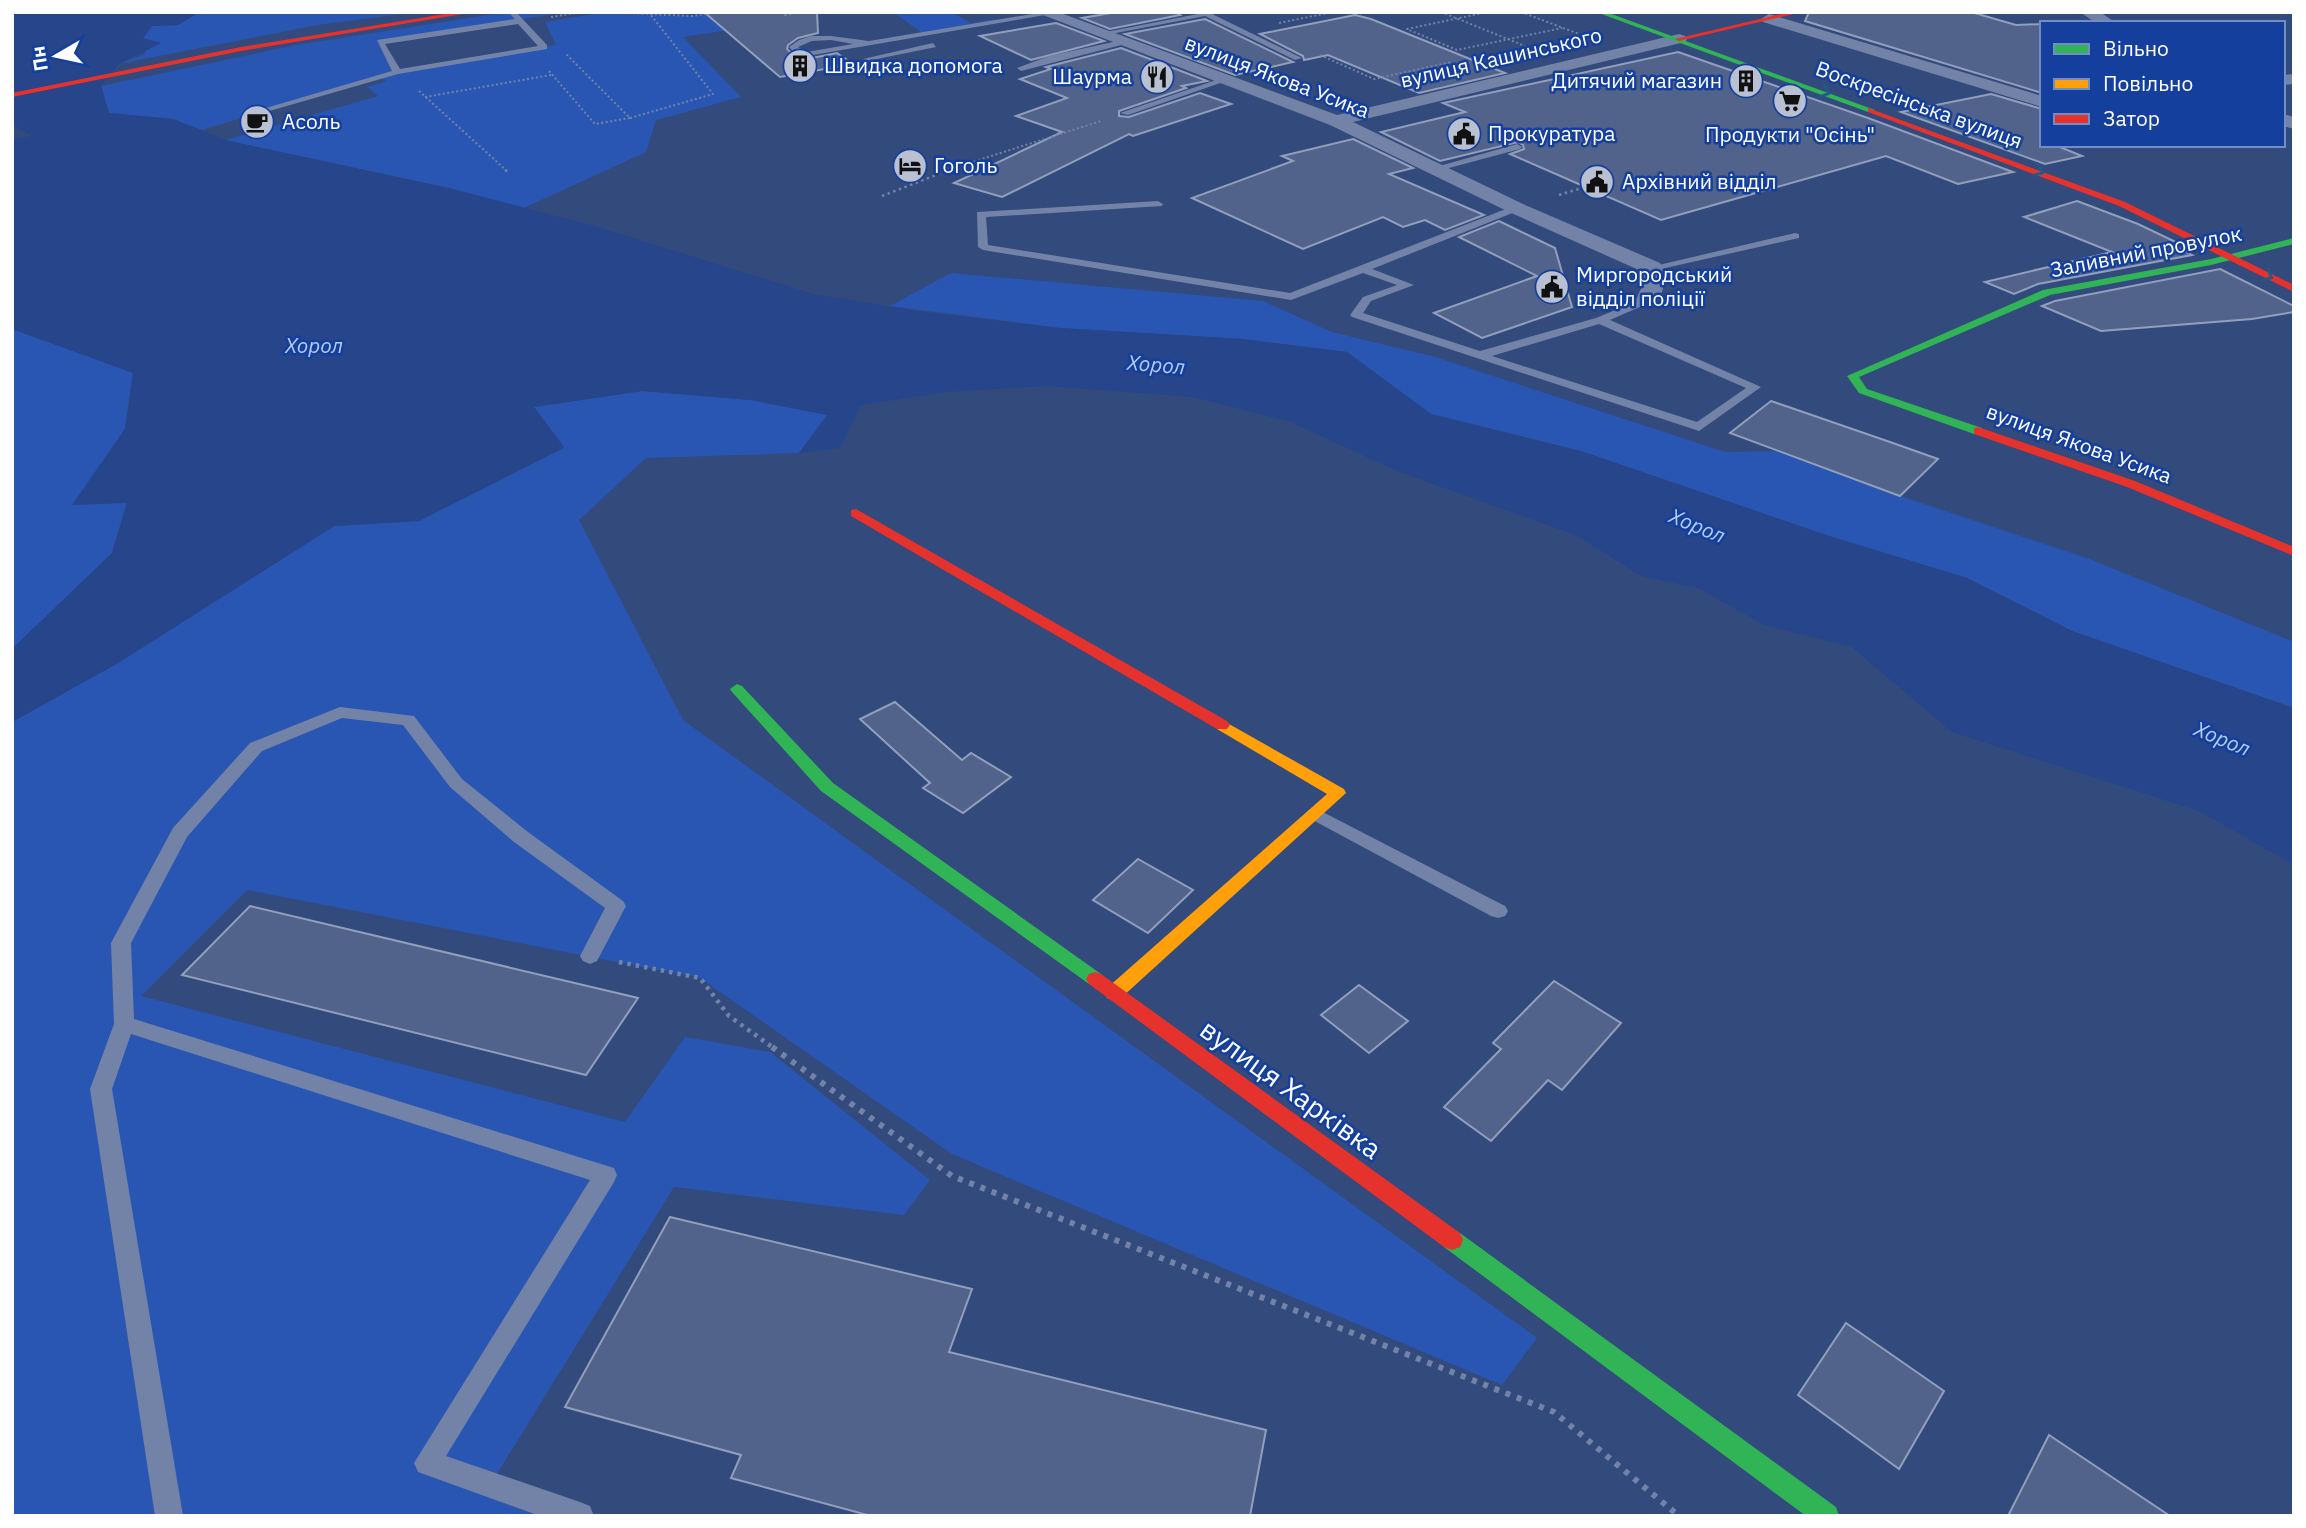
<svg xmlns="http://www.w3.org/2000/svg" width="2306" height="1528" font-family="'IBM Plex Sans',sans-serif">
  <rect width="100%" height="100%" fill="#334a7d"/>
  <g fill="#2956b2">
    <path d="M199,12H418L317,25L119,64L146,53L142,39L152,26L178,25Z"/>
    <path d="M507,12H566L381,42L398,72L556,45L545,22L605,12H660L662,15L692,16L720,12L777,23L683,37L741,97L656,120L646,152L524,208L453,189L225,140L378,96L367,87L387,81L379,77L202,130L173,119L109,113L101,86L296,45Z"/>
    <path d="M893,12H951L971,23L994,19L1000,22L925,35Z"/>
    <path d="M951,273L1263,301L1332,332L1435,357L1725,452L1779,451L1900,496L2087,558L2294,642V708L2072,631L1967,578L1829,536L1581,451L1431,414L1347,352L1243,339L1060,328L890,306Z"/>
    <path d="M12,329L133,372L125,429L73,504L127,502L112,553L12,649Z"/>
    <path d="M642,391L751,400L828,415L799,453L646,458L579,520L683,720L1537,1338L1502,1385L952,1154L700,978L247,890L141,996L625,1122L685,1037L770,1052L930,1180L904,1215L674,1187L484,1495L539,1516H12V722L118,663L334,526L419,521L564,448L534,407Z"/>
  </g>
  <path fill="#26458a" d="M12,12H200L178,25L152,26L143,38L161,43L119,64L101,86L109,113L173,119L225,140L453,189L598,227L813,294L917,311L1060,328L1243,339L1347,352L1431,414L1581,451L1829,536L1967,578L2072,631L2294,708V865L2199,811L1952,732L1852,647L1764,625L1698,588L1641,576L1578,536L1397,471L1291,422L1193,397L1047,386L946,392L861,405L840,448L799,453L827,415L751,400L642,391L534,407L564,447L419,521L334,526L118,663L12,722V649L112,553L127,503L72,505L125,429L133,373L12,329V139L32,136L12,124Z"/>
  <g fill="#51638b" stroke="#929fbc" stroke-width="2">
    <path d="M704,12H817L818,33L798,38L788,45L787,49L796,58L807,59L837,53L853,64L780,77Z"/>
    <path d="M1117,12H1175L1180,15L1110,29L1082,18Z"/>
    <path d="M1809,12H1971L2016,25L2042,24V93L1805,21Z"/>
    <path d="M1355,15L1371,19L1505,73L1419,93L1328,55L1304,60L1303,56L1260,34Z"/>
    <path d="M1205,19L1293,62L1235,75L1125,34Z"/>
    <path d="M1056,23L1104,41L1031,60L980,36Z"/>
    <path d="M1121,48L1207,81L1182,86L1186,88L1119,111V116L1129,117L1200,93L1231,104L1133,136L1129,134L1002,197L954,183L1062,132L1016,116L1067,98L1020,79L1051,69L1046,67Z"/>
    <path d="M1678,52L1868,118L2013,172L1958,184L1886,156L1661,220L1510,154L1524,149L1523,145L1518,142L1440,161L1381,132L1465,112L1443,103Z"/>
    <path d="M1991,94L2042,109V145H2055L2082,156L2045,164L1901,112Z"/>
    <path d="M1353,139L1413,168L1389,174L1484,215L1445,230L1425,220L1403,227L1383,217L1303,249L1192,198L1293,161L1282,156Z"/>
    <path d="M2077,201L2138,224L2180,244L2173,245L2192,255L2038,284L2014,294L1985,282L2112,252L2024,217Z"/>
    <path d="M1499,221L1555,248L1572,307L1482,338L1434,313L1537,276L1459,237Z"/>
    <path d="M2220,269L2294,306V312L2252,319L2101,331L2042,306L2055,301Z"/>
    <path d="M1771,401L1890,442L1938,459L1900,496L1730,433Z"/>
    <path d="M895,702L962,760L971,753L1011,777L963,813L923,788L930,783L860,719Z"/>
    <path d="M1138,859L1193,890L1148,933L1093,900Z"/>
    <path d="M250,906L638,998L586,1075L182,975Z"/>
    <path d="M1554,981L1621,1023L1562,1090L1548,1080L1491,1141L1444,1107L1501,1049L1493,1043Z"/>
    <path d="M1359,985L1408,1021L1369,1053L1321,1015Z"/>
    <path d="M670,1217L972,1289L949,1352L1266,1430L1250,1516H871L731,1478L741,1455L565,1407Z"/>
    <path d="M1846,1323L1944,1391L1899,1469L1798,1395Z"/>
    <path d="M2049,1435L2170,1516H2008Z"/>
  </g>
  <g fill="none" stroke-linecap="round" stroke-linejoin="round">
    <g stroke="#7383a7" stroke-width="2" stroke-dasharray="2 2.5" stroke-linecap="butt">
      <path d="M610,12L692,16L720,12"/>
      <path d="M781,12L785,15L803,12"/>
      <path d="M1441,12L1525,46"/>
      <path d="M1488,12L1407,29L1457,50L1562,28"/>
      <path d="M1521,12L1579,34"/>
      <path d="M551,17L582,12"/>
      <path d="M1279,23L1333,12"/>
      <path d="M1320,55L1374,79L1451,62"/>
      <path d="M549,71L595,124L630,118L565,53"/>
      <path d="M419,91L507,171"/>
      <path d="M425,97L551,75"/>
      <path d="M630,118L713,94L650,14"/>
      <path d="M944,171L1101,121"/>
    </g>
    <g stroke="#7383a7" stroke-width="2.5" stroke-dasharray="2.5 3.5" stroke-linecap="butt">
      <path d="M505,170L509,173"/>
      <path d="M1559,195L1585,187"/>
      <path d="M882,196L949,170"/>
    </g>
    <path stroke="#7383a7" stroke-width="4.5" stroke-dasharray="3.5 5" stroke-linecap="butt" d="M619,962L700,978L729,1016L775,1049"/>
    <path stroke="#7383a7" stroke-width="6" stroke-dasharray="5 7" stroke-linecap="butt" d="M772,1047L952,1176L1554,1412L1679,1516"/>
    <g fill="#7383a7" fill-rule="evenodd">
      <path d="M508,12H516L547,45V49L398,74L259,114L252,112L392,71L377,40L515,19ZM518,24L538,46L400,69L385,44Z"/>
      <path d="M1044,12L1051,14L807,56L796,55L789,47L799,40L811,36H831L869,41ZM831,40L853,44L807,52L798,47L812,41Z"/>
      <path d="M1208,12L1302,58L1295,60L1205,16L1100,36L1096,34Z"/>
      <path d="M1122,40L1125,44L1021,71L1017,68L1049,56Z"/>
      <path d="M933,43L936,47L867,61L863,59Z"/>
      <path d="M1222,78L1229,80L1128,115L1120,113Z"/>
      <path d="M1517,144L1522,147L1520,149L1434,172L1429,169Z"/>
      <path d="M1158,201L1163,204L1162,206L986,217L988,245L1290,293L1516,205L1521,208L1520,210L1372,269L1414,285L1371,301L1363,313L1480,351L1596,318L1647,297L1653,300L1651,302L1610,320L1761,387L1699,431L1352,317L1350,315L1363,297L1397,285L1363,273L1291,300L983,250L978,247L977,212ZM1599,324L1746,388L1697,422L1492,356Z"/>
      <path d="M1795,233L1799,234V238L1652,271L1646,268Z"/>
      <path d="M340,707L414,716L462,779L528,832L623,901L626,906L597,961L590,964L583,961L580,956L605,908L514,842L450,787L403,725L342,718L262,751L187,837L131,943L134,1019L614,1168L617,1175L614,1182L446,1456L580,1502L590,1506L594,1516H540L418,1472L414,1463L590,1180L131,1034L112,1089L183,1516H155L90,1089L114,1024L111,943L173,828L250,743Z"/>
      <path d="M1315,808L1505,906L1508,911L1505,916L1498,918L1491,916L1309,818L1306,814L1309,810Z"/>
    </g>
    <g fill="#7383a7" fill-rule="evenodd">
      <path d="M1035,12H1058L1337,115L1679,34L1685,36L1687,39L1685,42L1353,122L1523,204L1660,263C1668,277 1664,292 1655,305H1639L1636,300L1643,284L1641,271L1509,212L1330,125Z"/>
      <path d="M2080,12H2100L2116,23H2096Z"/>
      <path d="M1769,14L2042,96V107L1763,22L1761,19Z"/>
      <path d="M2294,74V84L2283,85V75Z"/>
      <path d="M2283,114L2294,117V129L2283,126Z"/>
    </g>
    <g fill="#30b455" fill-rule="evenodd">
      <path d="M1596,12H1606L1875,110L1868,112Z"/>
      <path d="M2294,238V244L2211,265L2050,295L1859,377L1867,389L1982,428V434H1974L1859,393L1847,376L2043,290L2211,259Z"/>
      <path d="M737,684L742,686L833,783L1101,974L1104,979L1101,984L1095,986L1089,984L821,791L732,692L730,689Z"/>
      <path d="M1452,1230L1460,1233L1836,1507L1839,1516H1806L1444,1247L1441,1240L1444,1233Z"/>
    </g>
    <path fill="#ff9f0a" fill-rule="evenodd" d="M1222,720L1344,789L1346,793L1121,998L1114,1000L1107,998L1105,993L1107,988L1327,794L1217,729L1214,725L1217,721Z"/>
    <g fill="#e5322d" fill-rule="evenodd">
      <path d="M457,12H475L241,51L12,97V93L241,47Z"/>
      <path d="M1789,12H1802L1679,41L1675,39Z"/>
      <path d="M1868,108L2125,202L2294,285V292L2119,206L1868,112Z"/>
      <path d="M1978,427L2135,481L2294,547V556L2127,487L1974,434V428Z"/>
      <path d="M856,509L1227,721L1230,725L1227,729H1217L851,516V510Z"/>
      <path d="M1095,972L1101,974L1460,1233L1463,1240L1460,1247L1452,1250L1444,1247L1089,984L1086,979L1089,974Z"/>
    </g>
  </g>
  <defs><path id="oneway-chevron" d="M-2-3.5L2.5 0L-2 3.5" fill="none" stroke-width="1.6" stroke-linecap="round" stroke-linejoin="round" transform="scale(1.75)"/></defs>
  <g stroke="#1b5c8a">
    <use href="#oneway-chevron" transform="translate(1825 92) rotate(20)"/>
    <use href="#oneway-chevron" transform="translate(2039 171) rotate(21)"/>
    <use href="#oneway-chevron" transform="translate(2268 276) rotate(27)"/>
  </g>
  <defs>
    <g id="building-disc" transform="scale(1.75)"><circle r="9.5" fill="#b8c0d2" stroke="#143f9c"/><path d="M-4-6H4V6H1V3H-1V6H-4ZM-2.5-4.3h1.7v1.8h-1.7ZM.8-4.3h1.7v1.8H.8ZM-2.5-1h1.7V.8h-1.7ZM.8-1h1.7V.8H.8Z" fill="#111"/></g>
    <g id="restaurant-disc" transform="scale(1.75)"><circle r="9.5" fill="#b8c0d2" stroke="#143f9c"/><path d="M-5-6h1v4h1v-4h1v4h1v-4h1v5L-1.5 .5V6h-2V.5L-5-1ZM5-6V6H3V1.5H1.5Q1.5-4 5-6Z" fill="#111"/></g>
    <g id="supermarket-disc" transform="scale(1.75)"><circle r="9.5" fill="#b8c0d2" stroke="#143f9c"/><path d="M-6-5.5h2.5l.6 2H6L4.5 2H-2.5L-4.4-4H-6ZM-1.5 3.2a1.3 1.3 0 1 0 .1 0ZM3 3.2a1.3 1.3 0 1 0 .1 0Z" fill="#111"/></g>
    <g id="cafe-disc" transform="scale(1.75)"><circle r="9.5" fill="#b8c0d2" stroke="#143f9c"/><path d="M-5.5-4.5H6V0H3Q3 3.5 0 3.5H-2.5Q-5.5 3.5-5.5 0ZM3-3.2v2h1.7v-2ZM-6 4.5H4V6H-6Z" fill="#111"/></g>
    <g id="civic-disc" transform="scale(1.75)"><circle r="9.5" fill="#b8c0d2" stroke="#143f9c"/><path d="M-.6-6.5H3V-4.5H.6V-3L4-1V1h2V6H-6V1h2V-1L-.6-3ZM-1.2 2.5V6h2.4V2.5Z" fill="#111"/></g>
    <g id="hotel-disc" transform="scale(1.75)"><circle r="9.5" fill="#b8c0d2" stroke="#143f9c"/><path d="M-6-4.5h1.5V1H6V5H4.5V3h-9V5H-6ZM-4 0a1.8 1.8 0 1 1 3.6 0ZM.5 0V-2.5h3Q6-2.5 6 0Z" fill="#111"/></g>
  </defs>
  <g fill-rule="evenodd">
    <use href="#building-disc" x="800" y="66"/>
    <use href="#restaurant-disc" x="1157" y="77"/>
    <use href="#building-disc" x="1746" y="81"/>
    <use href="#supermarket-disc" x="1790" y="101"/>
    <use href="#cafe-disc" x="257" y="122"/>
    <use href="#civic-disc" x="1464" y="134"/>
    <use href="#hotel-disc" x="910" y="166"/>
    <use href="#civic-disc" x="1597" y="182"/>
    <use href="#civic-disc" x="1552" y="287"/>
  </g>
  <g text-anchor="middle" stroke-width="5" stroke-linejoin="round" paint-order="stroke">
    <g font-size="21" fill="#fff" stroke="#143f9c">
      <text transform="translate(1501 58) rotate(-13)" y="7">вулиця Кашинського</text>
      <text transform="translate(1277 77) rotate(21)" y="7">вулиця Якова Усика</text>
      <text transform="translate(1919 105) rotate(20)" y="7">Воскресінська вулиця</text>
      <text transform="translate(2146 252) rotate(-11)" y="7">Заливний провулок</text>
      <text transform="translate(2079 444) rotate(20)" y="7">вулиця Якова Усика</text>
    </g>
    <g font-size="21" fill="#fff" stroke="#143f9c" text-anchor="start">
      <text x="824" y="73">Швидка допомога</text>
      <text x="1132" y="84" text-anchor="end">Шаурма</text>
      <text x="1722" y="88" text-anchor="end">Дитячий магазин</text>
      <text x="282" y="129">Асоль</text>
      <text x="1488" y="141">Прокуратура</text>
      <text x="1790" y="142" text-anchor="middle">Продукти "Осінь"</text>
      <text x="934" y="173">Гоголь</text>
      <text x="1622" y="189">Архівний відділ</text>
      <text x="1576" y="282">Миргородський<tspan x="1576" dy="24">відділ поліції</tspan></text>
    </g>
    <g font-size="21" font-style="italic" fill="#b7cdfa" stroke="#143f9c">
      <text x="314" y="353">Хорол</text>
      <text transform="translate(1156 365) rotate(5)" y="7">Хорол</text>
      <text transform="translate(1697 526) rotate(22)" y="7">Хорол</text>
      <text transform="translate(2222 739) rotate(22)" y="7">Хорол</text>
    </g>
    <g font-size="28" fill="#fff" stroke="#143f9c">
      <text transform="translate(1291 1089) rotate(36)" y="10">вулиця Харківка</text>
    </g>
  </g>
  <rect width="2306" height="1528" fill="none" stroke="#ffffff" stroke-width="28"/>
  <rect x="2040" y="21" width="245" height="126" fill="#143f9c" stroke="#728cc4" stroke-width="2"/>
  <rect x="2054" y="44" width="35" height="10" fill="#30b455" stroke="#728cc4" stroke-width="2"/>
  <text x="2103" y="56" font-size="21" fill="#ffffff">Вільно</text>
  <rect x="2054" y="79" width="35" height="10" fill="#ff9f0a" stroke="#728cc4" stroke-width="2"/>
  <text x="2103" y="91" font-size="21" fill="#ffffff">Повільно</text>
  <rect x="2054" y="114" width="35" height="10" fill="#e5322d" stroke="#728cc4" stroke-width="2"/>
  <text x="2103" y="126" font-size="21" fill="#ffffff">Затор</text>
  <g transform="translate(56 56) rotate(261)" stroke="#143f9c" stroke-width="5" paint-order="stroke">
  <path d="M0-5L12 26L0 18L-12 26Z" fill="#ffffff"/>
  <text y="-10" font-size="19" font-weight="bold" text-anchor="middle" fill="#ffffff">Пн</text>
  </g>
</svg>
